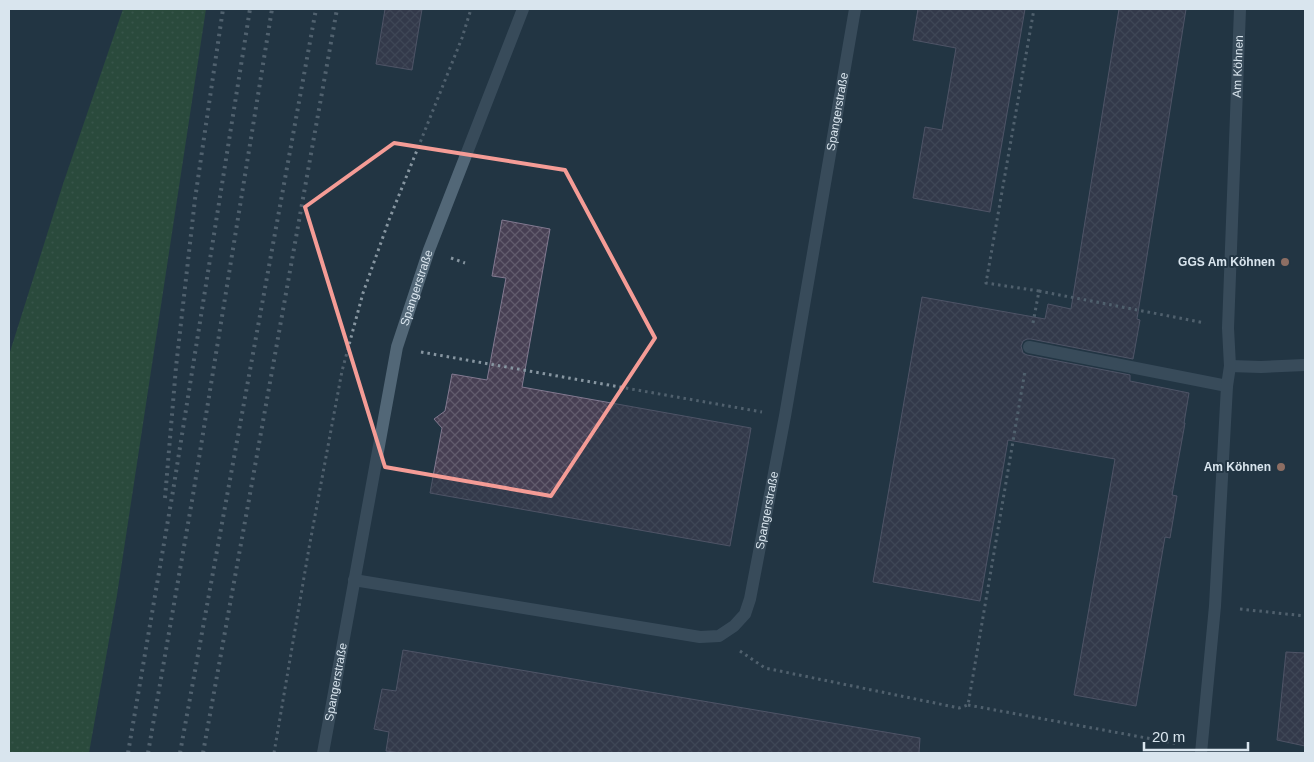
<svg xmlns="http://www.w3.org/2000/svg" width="1314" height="762" font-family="Helvetica,sans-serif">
  <defs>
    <pattern id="grass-dots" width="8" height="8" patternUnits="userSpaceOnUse" patternTransform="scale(1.25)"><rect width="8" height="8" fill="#336434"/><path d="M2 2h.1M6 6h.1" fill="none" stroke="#507a52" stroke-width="1.8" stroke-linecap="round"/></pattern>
    <pattern id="building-cross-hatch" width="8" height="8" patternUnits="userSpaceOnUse" patternTransform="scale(1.25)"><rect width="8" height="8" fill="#473f53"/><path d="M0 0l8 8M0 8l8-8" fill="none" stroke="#615b6c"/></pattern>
  </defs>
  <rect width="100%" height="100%" fill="#223543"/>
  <path fill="url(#grass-dots)" d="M123,9H206L117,595L89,753H9V355L63,184Z"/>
  <g fill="url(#building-cross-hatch)" stroke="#827990">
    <path d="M385,9H422L412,70L376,64Z"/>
    <path d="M918,9H1025L990,212L913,198L925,127L942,130L956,48L913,40Z"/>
    <path d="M1119,9H1186L1137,319L1140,320L1133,359L1031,339H1027L1023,341L1021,346L1023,353L1027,355L1130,375V381L1189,393L1184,423H1185L1172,495L1177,496L1170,538L1165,537L1136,706L1074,695L1115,459L1008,440L980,601L873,582L922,297L1045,319L1048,304L1071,309Z"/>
    <path d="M502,220L550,229L522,387L751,428L730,546L430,493L442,428L434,419L445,411L452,374L487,380L506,278L492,276Z"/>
    <path d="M403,650L920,738L919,753H401L386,751L389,732L374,729L382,689L396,691Z"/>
    <path d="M1286,652L1305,653V746L1277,740Z"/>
  </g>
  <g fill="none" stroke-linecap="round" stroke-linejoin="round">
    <g stroke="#8796a1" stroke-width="3" stroke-dasharray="2.5 4" stroke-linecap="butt">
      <path d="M451,258L465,263"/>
      <path d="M1039,291L1205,323"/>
      <path d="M1033,323L1039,291L986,283L1034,9"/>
      <path d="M421,352L762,412"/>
      <path d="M1240,609L1305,616"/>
      <path d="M740,651L765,668L959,708L968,705L1025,371"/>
      <path d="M968,705L1179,744"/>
      <path d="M274,753L309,548L342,371L363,293L389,220L462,38L471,9"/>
    </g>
    <g stroke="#526777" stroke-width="12">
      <path d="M1029,347L1227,386"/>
      <path d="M1230,366L1261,367L1305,365"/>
    </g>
    <g stroke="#526777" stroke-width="12">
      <path id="s1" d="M354,580L700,637L719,636L734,626L745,614L750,599L785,416L855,9"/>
      <path id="s2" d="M323,753L397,347L429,250L523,9"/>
      <path id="s3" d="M1201,753L1215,606L1227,386L1230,366L1228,328L1240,9"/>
    </g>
    <g stroke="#8897a2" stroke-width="4" stroke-dasharray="2.5 5" stroke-linecap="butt">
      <path d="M165,498L176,367L195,199L223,9"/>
      <path d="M128,753L173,491L250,9"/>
      <path d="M148,753L193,495L272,9"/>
      <path d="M180,753L316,9"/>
      <path d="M203,753L248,505L337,9"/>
    </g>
  </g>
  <path d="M0 0H1314V762H0ZM394,143L565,170L655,338L551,496L385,467L305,207Z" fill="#223543" fill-opacity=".55" fill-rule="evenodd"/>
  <path fill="none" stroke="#f59c96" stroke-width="4" stroke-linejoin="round" d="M394,143L565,170L655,338L551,496L385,467L305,207Z"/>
  <g fill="#8d6e63" stroke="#223543" stroke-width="2">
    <circle cx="1285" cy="262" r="5"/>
    <circle cx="1281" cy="467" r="5"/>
  </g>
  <g text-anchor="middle" stroke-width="4" stroke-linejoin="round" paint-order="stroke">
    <g font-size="12" fill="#d9e5ee" stroke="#223543">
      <text dy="4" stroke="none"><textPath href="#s3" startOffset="688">Am Köhnen</textPath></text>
      <text dy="4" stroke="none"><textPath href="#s1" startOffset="915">Spangerstraße</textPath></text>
      <text dy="4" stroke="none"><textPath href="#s2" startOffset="475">Spangerstraße</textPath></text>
      <text dy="4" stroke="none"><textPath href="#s1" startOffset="510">Spangerstraße</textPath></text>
      <text dy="4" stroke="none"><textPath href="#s2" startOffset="72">Spangerstraße</textPath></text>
    </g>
    <g font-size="12" font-weight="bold" fill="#d9e5ee" stroke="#223543" text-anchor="end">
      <text x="1275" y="266">GGS Am Köhnen</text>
      <text x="1271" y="471">Am Köhnen</text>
    </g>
  </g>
  <rect width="1314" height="762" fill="none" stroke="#d9e5ee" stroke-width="20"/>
  <path d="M1144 742v8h104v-8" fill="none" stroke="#d9e5ee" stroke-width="2.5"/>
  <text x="1152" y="742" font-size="15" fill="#d9e5ee" stroke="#223543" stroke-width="4" paint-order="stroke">20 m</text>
</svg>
